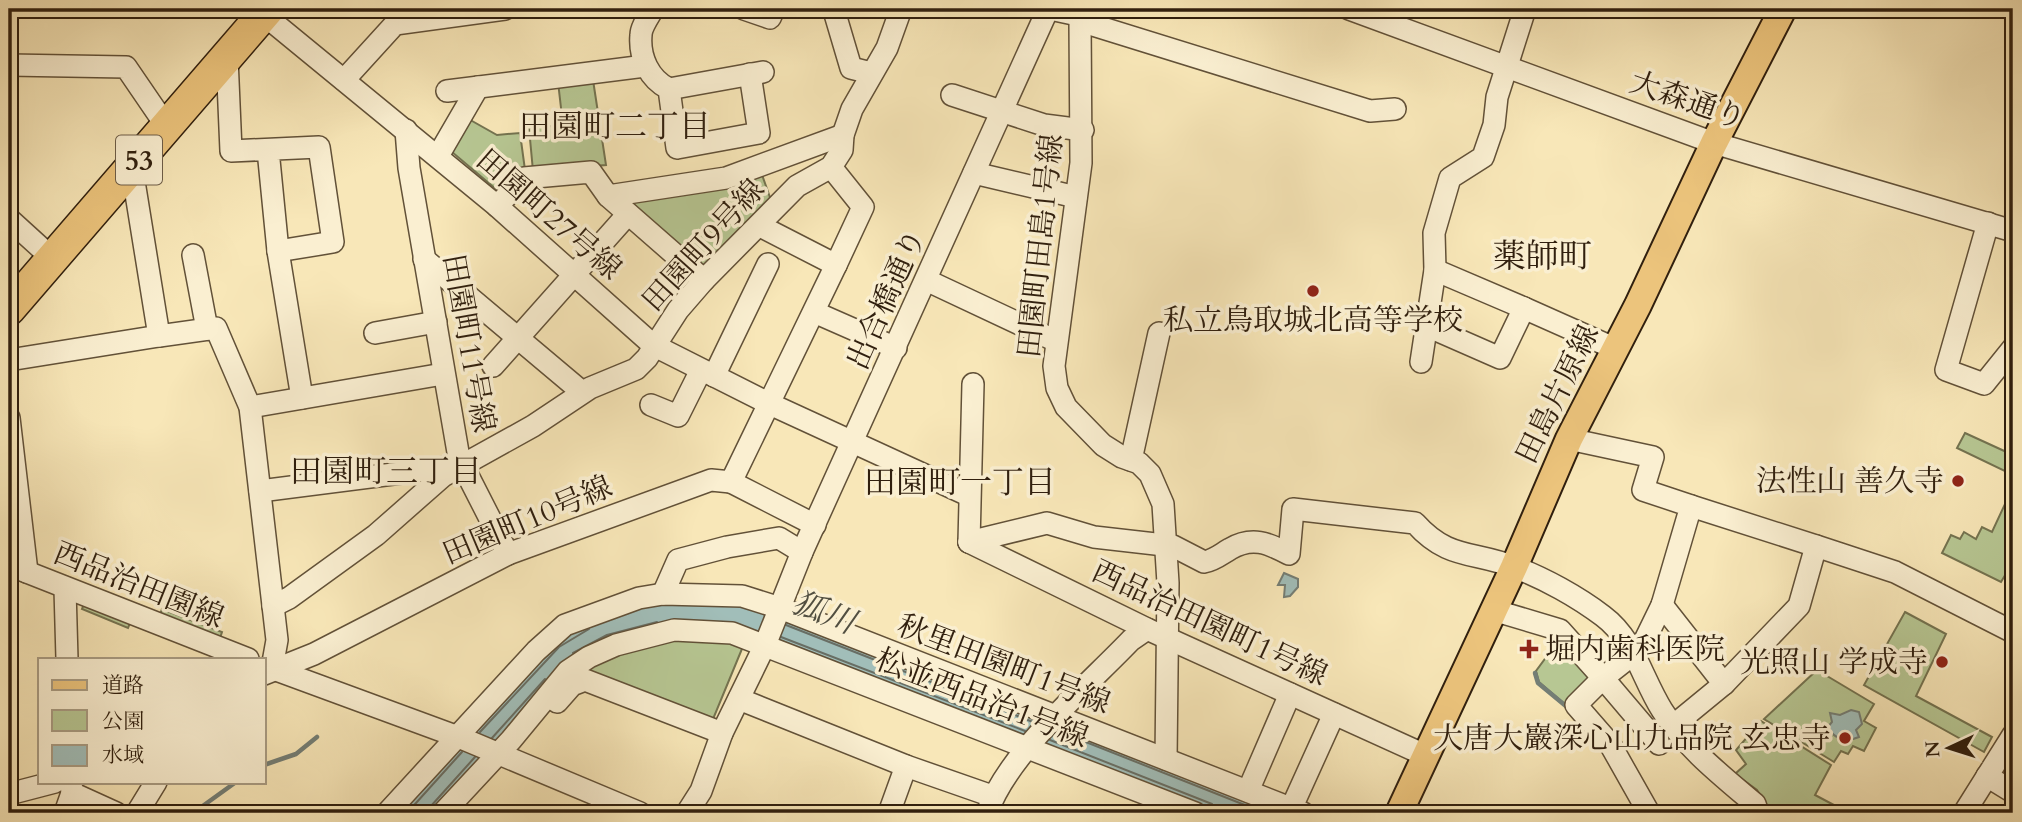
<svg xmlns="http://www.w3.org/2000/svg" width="2022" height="822" font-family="Cardo,'Noto Serif JP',serif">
  <rect width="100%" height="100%" fill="#f8e7b8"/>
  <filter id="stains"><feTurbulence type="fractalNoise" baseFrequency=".00286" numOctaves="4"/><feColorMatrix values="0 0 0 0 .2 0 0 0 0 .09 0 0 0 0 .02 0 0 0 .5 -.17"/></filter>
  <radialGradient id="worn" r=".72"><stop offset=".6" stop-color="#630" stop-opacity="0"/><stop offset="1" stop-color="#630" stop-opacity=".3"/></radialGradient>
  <g fill="#b7c793" stroke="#747350" stroke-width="2">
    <path d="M593,80L606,165L533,171L529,128L563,125L558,82Z"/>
    <path d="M465,117L497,135L520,133L525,170L505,190H497L452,152Z"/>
    <path d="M760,169L773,206L705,274L623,198Z"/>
    <path d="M1965,433L2013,455V475L1957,448Z"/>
    <path d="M2005,504L2013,508V574L2007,572L2001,582L1942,553L1951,535L1960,539L1964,532L1976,539L1982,527L1992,532Z"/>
    <path d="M84,604L130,623L128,628L82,609Z"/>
    <path d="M162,609L222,632L220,638L160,615Z"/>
    <path d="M1905,612L1946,634L1916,696L1992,737L1984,752L1864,685Z"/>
    <path d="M699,637L744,644L711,724L578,672C617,650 654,642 699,637Z"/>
    <path d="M1561,637L1595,678L1568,707L1539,682L1536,671Z"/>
    <path d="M1817,670L1874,704L1864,721L1876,728L1864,751L1853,746L1848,754L1841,751L1834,762L1764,719Z"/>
    <path d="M1761,721L1831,765L1815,795L1849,813H1771L1757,790L1735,774L1746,764L1736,750Z"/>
  </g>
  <g fill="#a1beb9" stroke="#747e75" stroke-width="2">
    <path d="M1284,573L1298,579V587L1290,596L1284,597L1285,585H1278Z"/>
    <path d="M666,600L760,608L1284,813H1217L750,633L609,642L434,813H398L485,716L572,629Z"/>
    <path d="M1851,710L1859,712L1862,724L1856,730L1859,737C1845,743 1837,740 1827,728L1832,722L1830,713L1840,715Z"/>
  </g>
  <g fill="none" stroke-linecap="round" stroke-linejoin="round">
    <g stroke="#686e64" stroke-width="2">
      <path d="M786,625L1033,722"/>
      <path d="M781,637L1025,731"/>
      <path d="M573,653L607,635L657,622"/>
      <path d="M1058,731L1265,813"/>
      <path d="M480,732L559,647L589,629"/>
      <path d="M492,738L545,679"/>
      <path d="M1050,740L1212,804L1217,813"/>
      <path d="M407,813L462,752"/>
      <path d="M429,813L431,806L475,757"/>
    </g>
    <g stroke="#747e75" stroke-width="4.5">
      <path d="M1535,673L1538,683L1567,707"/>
      <path d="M264,765L296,754L317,737"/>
      <path d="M193,813L236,782"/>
    </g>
    <g stroke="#625138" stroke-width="24">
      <g id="minor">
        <path d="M653,9C649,16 641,27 641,35C639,57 649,79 669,89L677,148L759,133L750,74"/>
        <path d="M744,9L770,18L774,9"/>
        <path d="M837,9L835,14L851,68L871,73"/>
        <path d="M1050,9L1078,15L1080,21L1081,163L1054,366L1057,388L1066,407L1103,445L1122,457L1139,463L1150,474L1163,504L1168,583L1166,759"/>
        <path d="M1349,9L1714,143L2013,231"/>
        <path d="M263,14L497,206L653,345L770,404L968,495"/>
        <path d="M1080,21L1370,111L1395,109"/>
        <path d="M227,58L231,151L319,147L333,242L278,251L268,150"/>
        <path d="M9,65L126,67L167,127"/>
        <path d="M344,80L395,24L505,9"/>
        <path d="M669,89L763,72"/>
        <path d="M447,91L645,66"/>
        <path d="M952,95L1044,125L1083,130"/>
        <path d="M406,130L409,168L459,458L508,554"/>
        <path d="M438,156L478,87"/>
        <path d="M132,169L159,336L216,328L250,407L277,640L272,668"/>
        <path d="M974,173L1076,197"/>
        <path d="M608,196L726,178L843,135"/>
        <path d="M497,206L524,178L591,172L608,196L704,280"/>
        <path d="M9,219L53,259"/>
        <path d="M1988,223L1946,370L1984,384L2013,348"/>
        <path d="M760,226L836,265L863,207L831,167"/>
        <path d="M278,251L302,398"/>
        <path d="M193,255L207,329"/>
        <path d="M424,259L582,392"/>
        <path d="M1435,270L1524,308"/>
        <path d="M926,280L1056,341"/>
        <path d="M814,312L896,348"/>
        <path d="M1427,326L1500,358L1524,308L1616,349"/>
        <path d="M375,333L436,322"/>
        <path d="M9,360L159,336"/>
        <path d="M1421,362L1435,270L1434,233L1450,178L1483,157L1494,125L1497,97L1525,9"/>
        <path d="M493,366L628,214"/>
        <path d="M714,376L768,264"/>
        <path d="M651,405L678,416L701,370"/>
        <path d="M250,407L443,374"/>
        <path d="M9,418L27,572"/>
        <path d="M1131,460L1159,333"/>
        <path d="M731,482L815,525"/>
        <path d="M260,491L456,466"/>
        <path d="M969,542L1047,523L1094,537L1173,546L1204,562C1215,560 1221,554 1230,549C1252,536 1268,543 1289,554L1293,509L1415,523C1448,560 1473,551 1514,567C1544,578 1578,597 1603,616C1634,639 1642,678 1662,710C1685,747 1722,776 1755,804L1758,813"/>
        <path d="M969,542L1147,629L1427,756"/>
        <path d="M969,542L973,384"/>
        <path d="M1816,546L1895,572L2013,632"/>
        <path d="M9,565L248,659"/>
        <path d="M65,589L67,659"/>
        <path d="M663,594L678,560L727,547L779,538L802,552"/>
        <path d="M1662,605L1724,684L1799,606L1816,546L1691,506"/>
        <path d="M273,606L289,598L376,535L443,476L533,426L590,388L636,369L647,358L678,310L704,280L797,186L831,167L842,150L843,135L852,109L887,48L901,9"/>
        <path d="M1493,610L1560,630L1603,678L1641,648L1662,605L1691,506L1643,490L1653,457L1569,439"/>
        <path d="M268,667L461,738L640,813"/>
        <path d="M264,674L314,654L508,554L711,480L731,482L836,265"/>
        <path d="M739,699L906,766L992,796"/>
        <path d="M557,702L572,685L585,680L722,733"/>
        <path d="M1674,725L1724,684"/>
        <path d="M1987,776L2013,792"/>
        <path d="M1248,791L1290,694"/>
        <path d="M72,793L116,813"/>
        <path d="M9,794L55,782"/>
        <path d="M1291,809L1334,714"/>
        <path d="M65,813L72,793L71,782"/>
        <path d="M137,813L156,782"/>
        <path d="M387,813L536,651L565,625L639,598L663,594L742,596L780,608L1303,813"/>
        <path d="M443,813L511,740L568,671L589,657L616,645L674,630L732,633L1195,813"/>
        <path d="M687,813L701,791L722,733L765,645L802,552L1048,9"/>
        <path d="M889,813L906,766"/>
        <path d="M987,813C1008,753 1086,687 1131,640L1147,629"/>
        <path d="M1649,813L1610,744L1576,705L1603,678L1659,744"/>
        <path d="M1964,813L2013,735"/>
      </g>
    </g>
    <g stroke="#301f0e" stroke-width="30">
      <path id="major" d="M1399,813L1514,567L1569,439L1638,305L1714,143L1783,9"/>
    </g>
    <g stroke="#301f0e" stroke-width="35">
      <path id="highway" d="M9,309L268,9"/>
    </g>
    <use href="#minor" stroke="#faefd1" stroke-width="21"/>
    <use href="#major" stroke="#ecc47c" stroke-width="26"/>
    <use href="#highway" stroke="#ecc47c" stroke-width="32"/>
  </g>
  <g fill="#8f2418" stroke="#faefd1" stroke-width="2.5">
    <circle cx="1313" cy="291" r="7"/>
    <circle cx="1958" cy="481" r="7"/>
    <path d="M1525.5 638.5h7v7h7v7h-7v7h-7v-7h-7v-7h7z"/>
    <circle cx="1942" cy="662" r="7"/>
    <circle cx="1845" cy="738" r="7"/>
  </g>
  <g text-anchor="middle" stroke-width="7" stroke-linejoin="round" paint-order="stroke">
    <rect fill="#faefd1" stroke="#6d5d48" stroke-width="2" x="116" y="135.5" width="46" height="49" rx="5"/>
    <g font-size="28" font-weight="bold" fill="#301f0e">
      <text x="139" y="170">53</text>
    </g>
    <g font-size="30" fill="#301f0e" stroke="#faefd1">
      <text transform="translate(1688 100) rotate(19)" y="10">大森通り</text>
      <text transform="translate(549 214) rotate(41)" y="10">田園町27号線</text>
      <text transform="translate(703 245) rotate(-48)" y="10">田園町9号線</text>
      <text transform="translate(1040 246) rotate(-84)" y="10">田園町田島1号線</text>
      <text transform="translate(886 299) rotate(-66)" y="10">出合橋通り</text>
      <text transform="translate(469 343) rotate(80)" y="10">田園町11号線</text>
      <text transform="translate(1557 394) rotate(-64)" y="10">田島片原線</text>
      <text transform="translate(527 520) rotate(-23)" y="10">田園町10号線</text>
      <text transform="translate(139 585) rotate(22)" y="10">西品治田園線</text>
      <text transform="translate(1210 623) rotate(25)" y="10">西品治田園町1号線</text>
      <text transform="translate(1004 664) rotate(21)" y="10">秋里田園町1号線</text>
      <text transform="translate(982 698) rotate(21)" y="10">松並西品治1号線</text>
    </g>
    <g font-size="30" fill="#301f0e" stroke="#faefd1" text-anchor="end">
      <text x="1313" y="330" text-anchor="middle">私立鳥取城北高等学校</text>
      <text x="1944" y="491">法性山 善久寺</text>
      <text x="1545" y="659" text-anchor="start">堀内歯科医院</text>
      <text x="1928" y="672">光照山 学成寺</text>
      <text x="1831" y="748">大唐大巖深心山九品院 玄忠寺</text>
    </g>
    <g font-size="32" fill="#301f0e" stroke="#faefd1">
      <text x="615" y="137">田園町二丁目</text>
      <text x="386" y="482">田園町三丁目</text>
      <text x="960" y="493">田園町一丁目</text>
    </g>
    <g font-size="32" font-style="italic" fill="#524f41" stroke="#faefd1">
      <text transform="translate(824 612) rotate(21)" y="11">狐川</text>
    </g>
    <g font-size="33" fill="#301f0e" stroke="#faefd1">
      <text x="1542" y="267">薬師町</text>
    </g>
  </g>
  <rect width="2022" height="822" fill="none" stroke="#f8e7b8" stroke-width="35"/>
  <rect x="10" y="10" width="2001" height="801" fill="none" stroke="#301f0e" stroke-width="3.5"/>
  <rect x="18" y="18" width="1987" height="787" fill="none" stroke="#301f0e" stroke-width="2"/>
  <rect x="38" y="658" width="228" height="126" fill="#faefd1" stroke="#a99c83" stroke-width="2"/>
  <rect x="52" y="680" width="35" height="10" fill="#ecc47c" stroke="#a99c83" stroke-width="2"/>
  <text x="102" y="692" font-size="21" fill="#301f0e">道路</text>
  <rect x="52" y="710" width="35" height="21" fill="#b7c793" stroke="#a99c83" stroke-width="2"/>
  <text x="102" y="728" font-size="21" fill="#301f0e">公園</text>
  <rect x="52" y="745" width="35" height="21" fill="#a1beb9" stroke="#a99c83" stroke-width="2"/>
  <text x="102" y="762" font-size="21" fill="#301f0e">水域</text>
  <g transform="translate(1949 748) rotate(266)" stroke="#faefd1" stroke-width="5" paint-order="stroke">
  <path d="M0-5L12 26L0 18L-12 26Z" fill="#301f0e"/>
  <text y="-10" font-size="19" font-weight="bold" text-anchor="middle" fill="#301f0e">N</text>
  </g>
  <rect width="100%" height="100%" filter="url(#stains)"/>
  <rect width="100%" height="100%" fill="url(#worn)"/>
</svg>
